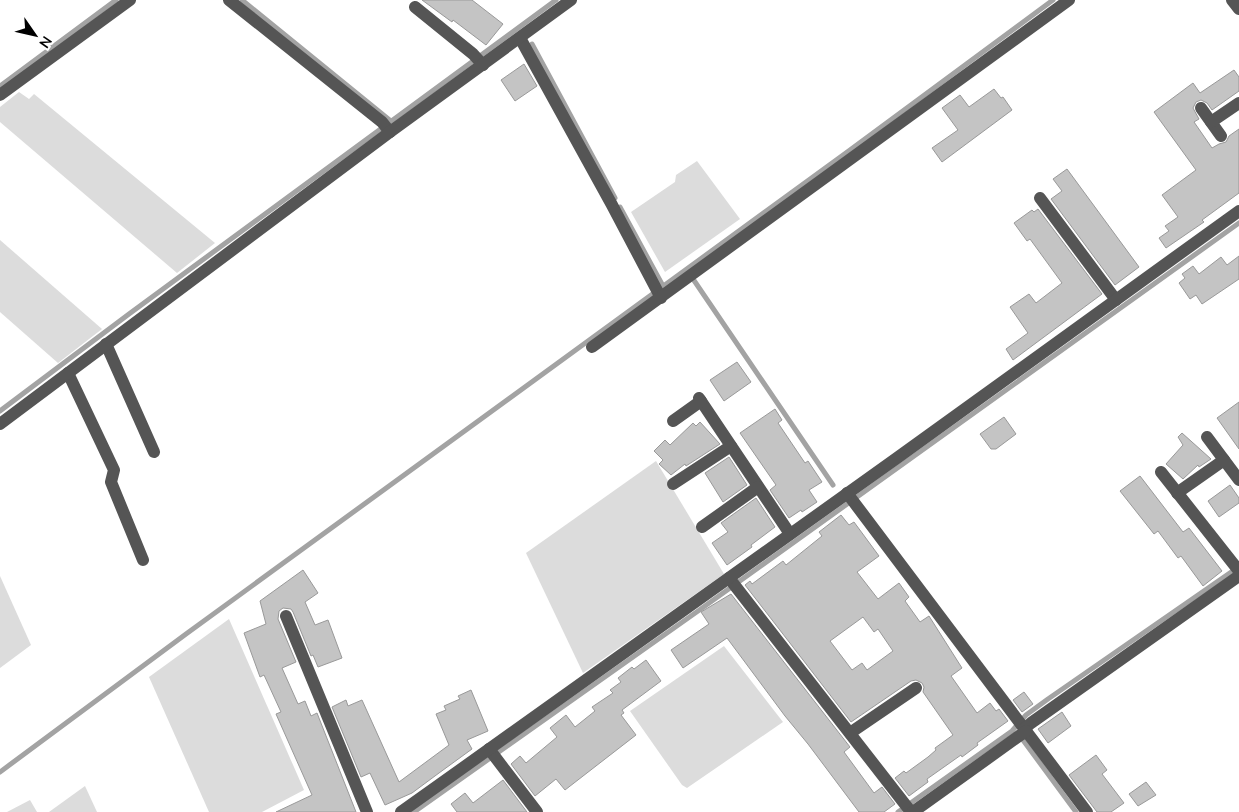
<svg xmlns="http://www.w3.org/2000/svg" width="1239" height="812" font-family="Mulish,sans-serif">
  <rect width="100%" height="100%" fill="#fff"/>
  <g fill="#dcdcdc">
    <path d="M19,92L29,99L34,94L215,243L177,273L0,122V107Z"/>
    <path d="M697,161L740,219L665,272L631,212L675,182L676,175Z"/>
    <path d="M0,240L102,329L58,363L0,312Z"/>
    <path d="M656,461L724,574L583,673L526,553Z"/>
    <path d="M0,576L31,645L0,668Z"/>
    <path d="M229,619L304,790L262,812H209L149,677Z"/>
    <path d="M724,646L783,722L687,788L682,785L630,711Z"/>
    <path d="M85,786L97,812H49Z"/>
    <path d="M30,800L37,812H7Z"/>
  </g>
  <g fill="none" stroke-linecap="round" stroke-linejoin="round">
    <g stroke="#a3a3a3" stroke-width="5">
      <path d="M242,0L392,122"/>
      <path d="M532,44L615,198"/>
      <path d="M0,86L116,0"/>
      <path d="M620,207L663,286"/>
      <path d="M691,276L833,485"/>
      <path d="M0,411L129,314L556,0"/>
      <path d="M1020,736L1076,812"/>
      <path d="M0,772L186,634L850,150L1053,0"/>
      <path d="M414,812L698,611L1239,223"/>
      <path d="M898,812L1012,731L1026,715L1048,699L1237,568"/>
    </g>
  </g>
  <g fill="#c4c4c4" stroke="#999" fill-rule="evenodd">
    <path d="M422,0H472L503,24L486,45L453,20L452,22Z"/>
    <path d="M524,64L537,86L515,101L501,80Z"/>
    <path d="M1234,70L1239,77V91L1212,110L1207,103L1201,100L1196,102L1193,108L1199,119L1194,122L1212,148L1219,144L1226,142L1229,136L1239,129V193L1202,220L1204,222L1166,248L1159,238L1169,231L1165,226L1178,217L1162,195L1196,170L1154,112L1193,83L1200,93Z"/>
    <path d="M994,89L1001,98L1003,97L1012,110L942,162L932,148L958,130L942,108L960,95L969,107Z"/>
    <path d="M1067,169L1139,267L1115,285L1051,199L1062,191L1053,179Z"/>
    <path d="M1038,209L1102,294L1013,360L1006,349L1028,333L1010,307L1029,294L1036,303L1062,283L1030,239L1027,241L1014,223L1032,210L1034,212Z"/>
    <path d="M1239,256V279L1202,304L1196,295L1190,299L1179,283L1185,278L1182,274L1193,266L1199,274L1221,257L1227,265Z"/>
    <path d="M737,362L751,382L724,401L710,380Z"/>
    <path d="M1239,402V449L1217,418Z"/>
    <path d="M775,409L782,420L778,423L805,463L808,461L822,482L809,490L817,502L802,512L801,510L789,518L770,490L776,485L740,433Z"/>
    <path d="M1004,417L1016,434L996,449H991L980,434Z"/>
    <path d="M700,422L720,444L686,466L685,464L671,475L659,464L663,460L654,451L665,440L670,445L693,423L696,426Z"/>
    <path d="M1182,433L1211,459L1199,467L1198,465L1183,479L1166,464L1183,445L1178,437Z"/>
    <path d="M729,457L747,485L723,502L705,473Z"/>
    <path d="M1140,476L1183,532L1189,528L1222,571L1203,586L1181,556L1178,558L1158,531L1154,534L1120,491Z"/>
    <path d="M1230,485L1239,498V503L1219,517L1208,501Z"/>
    <path d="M756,498L775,527L751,545L752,547L727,565L712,543L728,532L721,523Z"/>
    <path d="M841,515L849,525L854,522L879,556L857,572L878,599L899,583L909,597L905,601L920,622L929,616L962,668L951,676L977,713L990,703L996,711L999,709L1008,721L977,743L978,745L962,757L961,755L927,779L928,782L909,796L895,778L904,771L906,773L928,757L936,750L935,748L953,735L923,692L924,687L922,683L916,680L911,681L851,722L745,585L750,581L752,584L783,561L786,565L822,536L819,532ZM863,617L874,632L878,629L893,651L867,670L862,663L852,670L830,641Z"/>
    <path d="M303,570L318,593L305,602L315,625L328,620L342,658L318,667L313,655L311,656L293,612L291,609L283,608L279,611L278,619L296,662L282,668L298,704L305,701L311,716L317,713L356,812H276L312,795L276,714L281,712L264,675L260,677L244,633L266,624L260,601Z"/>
    <path d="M731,594L850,747L844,752L874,793L882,787L895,804L884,812H859L808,744L785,716L727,638L683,668L671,650L709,624L701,612Z"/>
    <path d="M646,660L661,681L622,710L624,713L621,715L636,735L565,790L556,779L535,796L511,764L520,756L526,763L557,737L550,728L566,715L575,727L595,711L592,707L613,693L610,690L621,682L618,678L632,667L634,669Z"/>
    <path d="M471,690L488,731L467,740L472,749L439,773L412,793L385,805L370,773L361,777L332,707L346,700L348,706L362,700L399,782L449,745L436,714L446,710L444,706L460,699L458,696Z"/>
    <path d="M1024,692L1033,704L1022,712L1013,700Z"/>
    <path d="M1062,712L1071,726L1048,743L1038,729Z"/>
    <path d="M1096,755L1107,770L1102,774L1124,803L1111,812H1097L1069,775Z"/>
    <path d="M503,780L527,812H457L451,804L465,793L473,803Z"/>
    <path d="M1146,782L1156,795L1138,806L1129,794Z"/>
  </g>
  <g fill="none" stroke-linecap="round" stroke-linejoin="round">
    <g stroke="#555" stroke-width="12">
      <path d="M229,0L382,122L390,132"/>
      <path d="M1232,0L1239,9"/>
      <path d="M415,7L473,54L483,65"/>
      <path d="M520,38L612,205L661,298"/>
      <path d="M0,95L130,0"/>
      <path d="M1201,108L1221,136"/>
      <path d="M1211,122L1239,103"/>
      <path d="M1040,198L1116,300"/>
      <path d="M106,344L154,452"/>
      <path d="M592,347L1069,0"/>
      <path d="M68,373L114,470L111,482L143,560"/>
      <path d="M699,398L790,534"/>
      <path d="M673,421L701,401"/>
      <path d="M0,424L390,132L571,0"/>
      <path d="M1207,437L1239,480"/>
      <path d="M1161,472L1239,571"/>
      <path d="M673,484L731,446"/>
      <path d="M847,493L1087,812"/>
      <path d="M1177,493L1224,460"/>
      <path d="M702,527L758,487"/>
      <path d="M729,578L911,812"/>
      <path d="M286,616L367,812"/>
      <path d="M1024,729L1031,723L1239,576"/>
      <path d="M850,733L916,688"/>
      <path d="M489,749L537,812"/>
      <path d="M401,812L897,458L1239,211"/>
      <path d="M913,812L1026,731"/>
    </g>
  </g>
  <g transform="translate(35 35) rotate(124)" stroke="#ffffff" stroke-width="4" paint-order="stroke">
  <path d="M0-4L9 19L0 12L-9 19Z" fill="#000000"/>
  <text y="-8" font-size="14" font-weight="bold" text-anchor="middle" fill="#000000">N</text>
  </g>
</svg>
